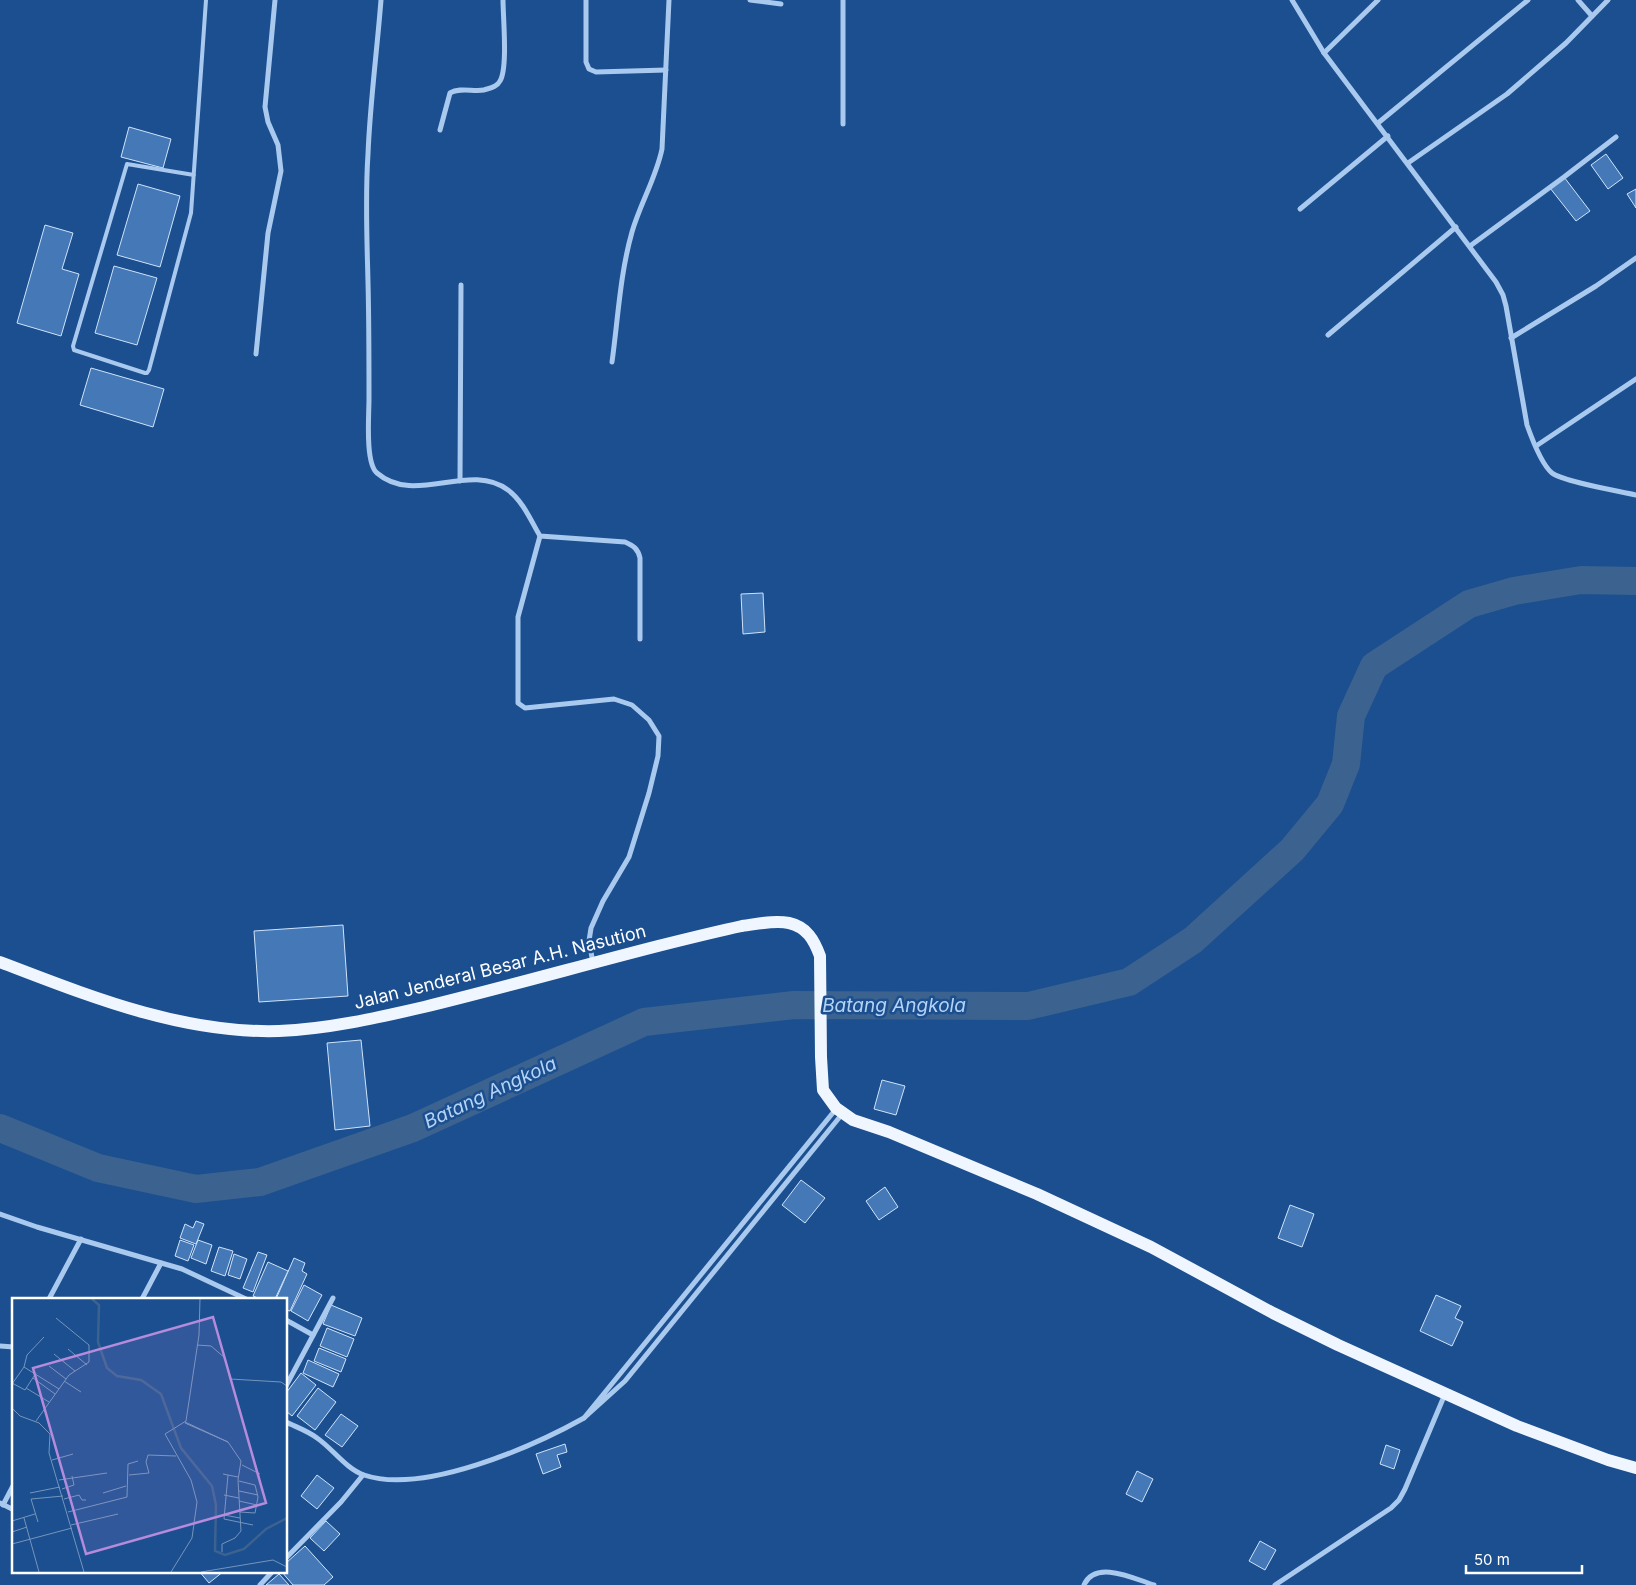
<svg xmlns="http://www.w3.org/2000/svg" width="1636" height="1585" font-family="Inter,sans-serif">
  <rect width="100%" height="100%" fill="#1b4f8f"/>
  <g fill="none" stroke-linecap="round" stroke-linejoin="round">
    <path stroke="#3c6290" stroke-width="28" d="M0,1128L98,1168L196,1189L260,1182L413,1128L644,1022L794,1005L1028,1006L1129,982L1193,940L1292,850L1330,804L1346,764L1351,716L1374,666L1469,604L1514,591L1581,580L1636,581"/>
  </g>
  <g fill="#4478b7" stroke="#cfe3fa">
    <path d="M129,127L171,139L163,168L121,157Z"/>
    <path d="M1606,154L1623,178L1608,189L1591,165Z"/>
    <path d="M1564,177L1590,211L1576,221L1550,188Z"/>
    <path d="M138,184L180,196L160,267L117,255Z"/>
    <path d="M1636,189V208L1627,194Z"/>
    <path d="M45,225L73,233L62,269L79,274L61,336L17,323Z"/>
    <path d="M114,266L157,278L137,345L95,333Z"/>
    <path d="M91,368L164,389L153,427L80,405Z"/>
    <path d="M763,593L765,632L743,634L741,594Z"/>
    <path d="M343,925L348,996L259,1002L254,931Z"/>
    <path d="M361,1040L370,1126L335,1130L327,1043Z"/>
    <path d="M882,1080L905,1086L896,1115L874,1109Z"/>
    <path d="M801,1180L825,1198L805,1223L782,1205Z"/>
    <path d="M885,1187L898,1207L879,1220L866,1201Z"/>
    <path d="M1290,1205L1314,1214L1302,1247L1278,1238Z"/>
    <path d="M196,1221L204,1224L196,1244L180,1238L185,1224L193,1228Z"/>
    <path d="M180,1240L194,1245L188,1261L175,1256Z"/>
    <path d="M198,1240L212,1245L206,1264L191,1258Z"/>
    <path d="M219,1247L233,1251L225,1276L211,1271Z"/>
    <path d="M258,1252L267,1255L253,1292L243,1288Z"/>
    <path d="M234,1254L247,1259L240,1279L228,1275Z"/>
    <path d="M294,1258L305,1263L302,1271L307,1274L290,1311L286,1310V1299H276Z"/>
    <path d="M268,1262L288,1271L275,1299H260L253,1296Z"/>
    <path d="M304,1285L322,1295L308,1321L291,1311Z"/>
    <path d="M1436,1295L1461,1306L1455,1318L1463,1322L1452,1346L1420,1331Z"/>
    <path d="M331,1305L362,1318L355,1336L323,1324Z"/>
    <path d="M327,1328L354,1339L347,1357L320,1346Z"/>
    <path d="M319,1348L346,1359L341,1372L314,1361Z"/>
    <path d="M308,1360L339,1374L333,1387L303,1373Z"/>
    <path d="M301,1373L316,1385L292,1416L286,1411V1393Z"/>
    <path d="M318,1388L336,1402L315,1430L297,1416Z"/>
    <path d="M341,1414L358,1426L342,1447L325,1435Z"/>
    <path d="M565,1444L567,1452L557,1455L561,1467L543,1474L536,1454Z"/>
    <path d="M1386,1445L1400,1450L1394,1469L1380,1464Z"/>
    <path d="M1137,1471L1153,1479L1142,1502L1126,1494Z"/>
    <path d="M317,1475L334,1488L317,1509L301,1496Z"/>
    <path d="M326,1521L340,1534L324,1551L310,1538Z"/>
    <path d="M1260,1541L1276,1550L1265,1570L1249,1561Z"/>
    <path d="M305,1546L333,1577L324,1585H293L281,1571H286V1563Z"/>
    <path d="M199,1571H224L209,1583Z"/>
    <path d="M279,1574L289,1585H266Z"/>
  </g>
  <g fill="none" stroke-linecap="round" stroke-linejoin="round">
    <path stroke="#a9c9ee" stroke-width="4" d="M194,175L127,164L73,346L74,350L145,373H147L149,370L191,213L206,0"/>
    <g stroke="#a9c9ee" stroke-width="5">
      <path d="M381,0C377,51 370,103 368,154C365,197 367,240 368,282C369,321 369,360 369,399C369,415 365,463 377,473C415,506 469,461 508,490C523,501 531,521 540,536L625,542C634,546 638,549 640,558V639"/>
      <path d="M586,0V62L589,69L596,72L666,70"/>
      <path d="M750,0L781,4"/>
      <path d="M1292,0L1324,53L1496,282L1503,295L1506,306L1527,425C1532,439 1541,464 1552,473C1564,482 1619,491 1636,495"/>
      <path d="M1578,0L1592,16"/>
      <path d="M1324,53L1378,0"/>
      <path d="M1378,123L1528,0"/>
      <path d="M843,124V0"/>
      <path d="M440,130L450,93C460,87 473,92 484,90C490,88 497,87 500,81C508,68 503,17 503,0"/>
      <path d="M1408,163L1507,94L1566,43L1608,0"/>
      <path d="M1300,209L1388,136"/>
      <path d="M1470,246L1564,177L1616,137"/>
      <path d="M1328,335L1456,227"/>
      <path d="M1511,338L1596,286L1636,258"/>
      <path d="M256,354L268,233L281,171L278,145L268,122L265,107L275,0"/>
      <path d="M612,362C618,319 620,274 632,232C640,204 656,178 662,149L669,0"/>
      <path d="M1536,446L1636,379"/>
      <path d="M460,481L461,285"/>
      <path d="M540,536L518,617V703L525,708L614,699L632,705L649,720L659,736L658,756L649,793L629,857L603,901L591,928L589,941L593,963"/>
      <path d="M836,1109L584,1418L625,1381L843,1113"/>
      <path d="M0,1214L37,1227L182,1269L246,1299"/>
      <path d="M49,1299L81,1239"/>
      <path d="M142,1299L161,1263"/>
      <path d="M286,1320L313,1335"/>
      <path d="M0,1346L14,1347"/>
      <path d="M286,1386L333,1298"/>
      <path d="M286,1422C296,1427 308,1431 317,1438C332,1448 346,1469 364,1475C423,1495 532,1447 584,1418"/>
      <path d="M0,1503L14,1510"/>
      <path d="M3,1505L14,1484"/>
      <path d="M286,1558L341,1502L363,1475"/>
      <path d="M260,1585L273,1571"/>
      <path d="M1084,1585C1095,1559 1135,1579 1154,1585"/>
      <path d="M1275,1585L1391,1508L1399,1500L1405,1489L1445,1394"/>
    </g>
    <path stroke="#f0f6ff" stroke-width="12" d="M0,962C89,996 182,1034 279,1031C328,1029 376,1018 424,1007C502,988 580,966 658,946C686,939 714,932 742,926C758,924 774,920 789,923C807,927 814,940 820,956L821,1057L823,1090L836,1108L853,1120L889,1132L1037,1194L1151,1247L1273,1313L1338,1345L1517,1426L1608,1460L1636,1468"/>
  </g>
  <g text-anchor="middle" stroke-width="5" stroke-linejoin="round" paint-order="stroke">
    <g font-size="18" fill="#fff" stroke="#1b4f8f">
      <text transform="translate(500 967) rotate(-14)" y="6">Jalan Jenderal Besar A.H. Nasution</text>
    </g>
    <g font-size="19" font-style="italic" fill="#b5d3f5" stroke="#1b4f8f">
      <text x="894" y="1012">Batang Angkola</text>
      <text transform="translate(490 1092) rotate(-25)" y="7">Batang Angkola</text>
    </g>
  </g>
  <g transform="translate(12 1298)">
    <rect width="275" height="275" fill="#1b4f8f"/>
    <path fill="none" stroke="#3c6290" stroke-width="2.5" d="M80,1L87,7L86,44L95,70L105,78L129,82L149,96L169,150L200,188L204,207L203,253L213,257L232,251L254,231L275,220"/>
    <path fill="none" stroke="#7695bc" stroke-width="1" d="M185,47L199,48L213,60L218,81L269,84L275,88M56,51L75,67M42,56L63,73M37,68L54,81M12,69L47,91M21,80L43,96M52,83L69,94M0,85L13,92L24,75M0,86L12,69L15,57L32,39M14,90L37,104M0,110L8,118L27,125L38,136L37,155L72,274M24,123L57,77L77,64V47L44,20M173,125L216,144L173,124M40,162L61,156M230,167L248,176M211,176L226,179M117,177L137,175L134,164L136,157L164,158M216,177L212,221L241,227M47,182L95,175M227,183L243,187L246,199L243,215L228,214M50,191L62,187L60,178M227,193L246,197M18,195L48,189M91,195L114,188M212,197L227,200M52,201L67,197L70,202H74M227,203L245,207M56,214L115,199L116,166L126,163M212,217L228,220M12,220L27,274M0,223L23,216M26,224L19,201L51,198M59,227L106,216M0,234L15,229M0,246L60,230M210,254V246L223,240L229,233L226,182L229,163L216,144M159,274L180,240L185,204L179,182L153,136L174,123L187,37L188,1M189,274L261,262L275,269"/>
    <path fill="#b68bdc" fill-opacity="0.15" stroke="#b68bdc" stroke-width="2.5" d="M201,19L254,205L74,256L21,70Z"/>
    <rect width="275" height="275" fill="none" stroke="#fff" stroke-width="2.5"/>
  </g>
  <path d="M1466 1565v8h116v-8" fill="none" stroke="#ffffff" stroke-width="2.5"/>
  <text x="1474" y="1565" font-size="15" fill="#ffffff" stroke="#1b4f8f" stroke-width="4" paint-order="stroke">50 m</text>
</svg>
